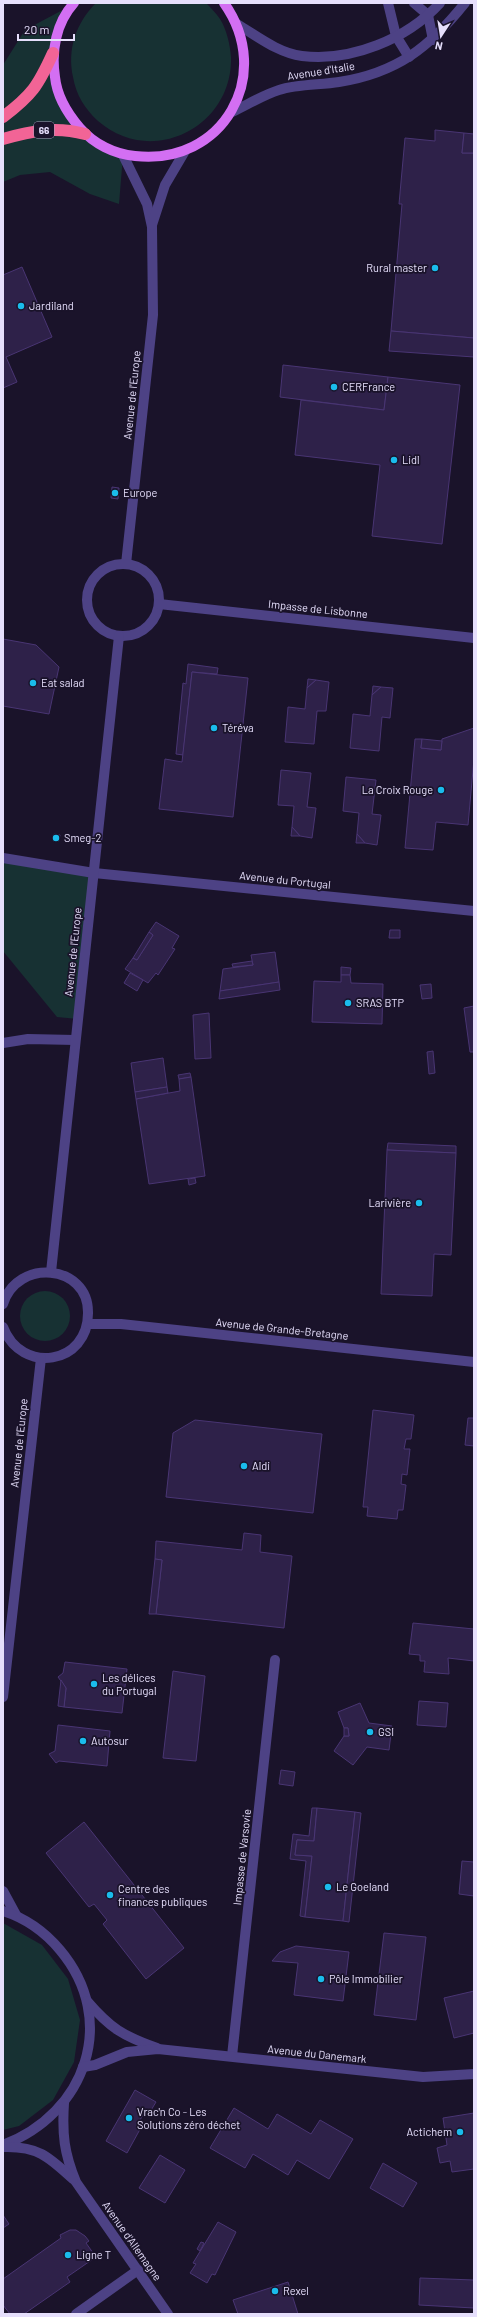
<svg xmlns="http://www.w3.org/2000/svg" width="477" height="2317" font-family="Barlow,sans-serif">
  <rect width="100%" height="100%" fill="#1a132a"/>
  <g fill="#173133">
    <path d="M96,3H206C211,8 216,13 220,19C227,30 230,45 231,57C233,127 152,168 98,121C85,109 76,95 73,77C67,49 76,23 96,3Z"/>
    <path d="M72,5L57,35L55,84L85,134L123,155L119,204L90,194L50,172L20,175L3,182V65L25,30Z"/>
    <path d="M3,858L94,873L78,1019L57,1017L3,951Z"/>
    <circle cx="45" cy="1316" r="25"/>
    <path d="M3,1923L42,1945L68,1979L80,2020L74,2062L53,2100L19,2126L3,2130Z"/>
  </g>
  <g fill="#2e2149" stroke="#493573">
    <path d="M435,130L464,133L462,153H474V338L391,331L402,204H399L405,138L435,141Z"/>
    <path d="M464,133L474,134V153H462Z"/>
    <path d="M22,267L52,337L6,357L17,382L3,388V275Z"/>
    <path d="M391,331L474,338V357L389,351Z"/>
    <path d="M283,365L388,377L384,410L280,397Z"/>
    <path d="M388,377L460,385L442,544L372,536L380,465L295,455L301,400L384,410Z"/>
    <path d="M112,487L119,488L118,499L111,498Z"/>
    <path d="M3,639L36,645L59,667L49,714L3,706Z"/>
    <path d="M188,664L218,668L217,674L192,672L183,755L176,754L183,683L186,684Z"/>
    <path d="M192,672L248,678L233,817L159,809L165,759L182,762Z"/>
    <path d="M308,679L316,680L307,688Z"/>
    <path d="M316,680L329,682L326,711H317L314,744L285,742L288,707L305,709L307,688Z"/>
    <path d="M373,686L381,687L372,695Z"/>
    <path d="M381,687L393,688L390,718L382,717L379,751L350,748L353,714L370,716L372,695Z"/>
    <path d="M474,728V759L468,825L436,822L433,850L405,848L415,739H422L421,748L441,750L442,739Z"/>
    <path d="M422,739L442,741L441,750L421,748Z"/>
    <path d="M281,770L311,773L307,807L316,808L312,838L300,836L292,827L294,806L278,805Z"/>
    <path d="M346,777L376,780L372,814L381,815L377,845L365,843L357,834L359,813L343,811Z"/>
    <path d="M292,827L300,836H291Z"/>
    <path d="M54,834L60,835L59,841L53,840Z"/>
    <path d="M357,834L365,843H356Z"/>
    <path d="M156,922L179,936L172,948L175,949L158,975L156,973L148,983L125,969L133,958L137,960L153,935L149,932Z"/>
    <path d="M390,930H400V938H389Z"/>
    <path d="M149,932L153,935L137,960L133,958Z"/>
    <path d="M275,952L279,982L220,991L223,969L253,965L251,955Z"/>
    <path d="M252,961L253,965L233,967L232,964Z"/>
    <path d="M341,967L351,968L350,975H341Z"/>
    <path d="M130,973L143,980L137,991L124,983Z"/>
    <path d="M341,975H350L351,983L383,984L382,1024L312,1022L314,981L341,982Z"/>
    <path d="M279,982L280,990L219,999L220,991Z"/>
    <path d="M431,984L432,998L422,999L420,985Z"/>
    <path d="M474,1006V1052H470L464,1008Z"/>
    <path d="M209,1013L211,1058L195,1059L193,1015Z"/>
    <path d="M433,1051L435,1073L429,1074L427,1052Z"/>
    <path d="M163,1058L167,1087L135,1092L131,1063Z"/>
    <path d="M190,1073L191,1077L179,1079L178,1075Z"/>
    <path d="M191,1077L205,1176L149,1184L136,1099L180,1091L179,1079Z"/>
    <path d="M167,1087L168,1093L136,1099L135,1092Z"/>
    <path d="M388,1143L456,1146V1153L387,1150Z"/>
    <path d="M387,1150L456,1153L451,1255L434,1254L432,1296L381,1294Z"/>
    <path d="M195,1178L196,1183L189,1185L188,1179Z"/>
    <path d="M373,1410L414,1415L411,1439H406L404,1449H410L407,1475L402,1474L401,1484L406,1485L403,1510H398L397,1519L367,1516L368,1507H363Z"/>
    <path d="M468,1418H474V1446L465,1445Z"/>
    <path d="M195,1420L322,1434L313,1513L166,1497L173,1433Z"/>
    <path d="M244,1533L261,1535L260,1552L292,1556L284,1628L156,1614L162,1560L155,1559L156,1541L242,1550Z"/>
    <path d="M155,1559L162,1560L156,1614H149Z"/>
    <path d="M413,1623L474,1629V1661L448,1658L449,1674L424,1672L425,1661H420V1655L409,1654Z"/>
    <path d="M65,1662L127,1669L122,1713L64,1707L66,1688L58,1677L63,1673Z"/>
    <path d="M173,1671L205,1676L196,1761L163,1758Z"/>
    <path d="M61,1680L66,1688L64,1707L58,1706Z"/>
    <path d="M419,1701L448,1703L446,1727L417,1725Z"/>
    <path d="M360,1703L369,1723L392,1726L389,1750L367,1747L353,1765L334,1751L344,1736H349L348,1728H344L338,1712Z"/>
    <path d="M58,1725L110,1731L107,1766L59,1761L56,1763L49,1754L55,1751Z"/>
    <path d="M344,1728H348L349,1736H344Z"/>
    <path d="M281,1770L295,1772L293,1786L279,1784Z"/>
    <path d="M312,1808H317L314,1841L297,1840L295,1855L312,1856L305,1917L300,1916L306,1861L290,1859L293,1834L309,1836Z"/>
    <path d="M317,1808L355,1812L343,1921L305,1917L312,1856L295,1855L297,1840L314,1841Z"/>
    <path d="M355,1812L361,1813L349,1922L343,1921Z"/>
    <path d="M84,1822L184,1948L146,1979L103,1924L107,1920L94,1904L89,1907L46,1853Z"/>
    <path d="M462,1861L474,1862V1896L459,1894Z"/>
    <path d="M384,1933L426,1937L416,2020L374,2015Z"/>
    <path d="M296,1946L349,1952L343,2001L294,1995L298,1963L272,1961L280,1952Z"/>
    <path d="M474,1991V2033L454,2038L444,1998Z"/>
    <path d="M135,2090L156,2102L150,2112L146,2110L140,2120L144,2122L127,2153L106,2141Z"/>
    <path d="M234,2108L268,2129L277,2114L311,2134L320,2120L353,2139L329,2179L297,2160L288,2175L253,2154L245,2168L210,2148Z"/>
    <path d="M474,2113V2169L452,2172L450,2161L440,2163L437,2148L447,2145L443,2118Z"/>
    <path d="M160,2155L185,2170L165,2203L139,2188Z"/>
    <path d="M383,2163L417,2183L403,2207L370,2188Z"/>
    <path d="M3,2215L9,2224L3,2228Z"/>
    <path d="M218,2222L236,2232L215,2275L212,2274L207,2283L190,2273L196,2264L193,2263Z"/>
    <path d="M70,2230H76L85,2236L89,2241L86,2243L96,2257L67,2277L70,2282L24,2314H10L3,2305V2279L61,2238L60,2235Z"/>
    <path d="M201,2242L204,2243L200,2251L197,2249Z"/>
    <path d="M420,2278L474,2280V2308L419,2305Z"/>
    <path d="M288,2282L298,2314H238L233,2300Z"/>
  </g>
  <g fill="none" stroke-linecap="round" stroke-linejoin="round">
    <g stroke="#4d4285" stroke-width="10">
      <path d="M388,3L396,36L409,57"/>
      <path d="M414,3L428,15L433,40"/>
      <path d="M237,24C257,36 278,53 302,56C351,62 407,39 440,3"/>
      <path d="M232,112C247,105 263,95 279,90C297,84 320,85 339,82C397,73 430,47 465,3"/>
      <path d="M123,155L147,204L152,227L153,315L126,564"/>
      <path d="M152,225L165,185L185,151"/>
      <circle cx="123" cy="600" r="36"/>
      <path d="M159,604L474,638"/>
      <path d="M3,858L94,873L474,911"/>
      <path d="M3,1043L28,1039L75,1040"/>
      <path d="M51,1272L119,636"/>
      <path d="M3,1304C17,1258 88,1264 88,1312C89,1365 21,1375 3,1327"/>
      <path d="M88,1324H121L474,1362"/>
      <path d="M3,1697L41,1358"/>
      <path d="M3,1891L16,1915"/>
      <path d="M3,1911C25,1918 45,1932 60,1950C119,2020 86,2114 3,2145"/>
      <path d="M87,2001C110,2028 123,2036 157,2048"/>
      <path d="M232,2056L275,1660"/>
      <path d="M83,2067L95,2065L127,2052L158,2049L423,2077L474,2074"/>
      <path d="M64,2103C62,2134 64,2153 76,2182L168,2314"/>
      <path d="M4,2147C38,2146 49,2157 73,2179"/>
      <path d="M76,2314L138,2270"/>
    </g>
    <path stroke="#d36ff3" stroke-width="10" d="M74,3C56,23 51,51 55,77C57,97 67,113 80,128C94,144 114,154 135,156C223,166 275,75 224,3"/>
    <g stroke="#f26496" stroke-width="12">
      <path d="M3,117C32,95 38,86 53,53"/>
      <path d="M3,139C31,131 56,126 85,134"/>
    </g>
  </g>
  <g fill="#1abcec" stroke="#1a132a" stroke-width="1.5">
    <circle cx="435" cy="268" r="4"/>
    <circle cx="21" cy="306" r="4"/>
    <circle cx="334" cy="387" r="4"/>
    <circle cx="394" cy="460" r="4"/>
    <circle cx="115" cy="493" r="4"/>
    <circle cx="33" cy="683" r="4"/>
    <circle cx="214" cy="728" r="4"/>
    <circle cx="441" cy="790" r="4"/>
    <circle cx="56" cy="838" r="4"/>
    <circle cx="348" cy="1003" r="4"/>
    <circle cx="419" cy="1203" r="4"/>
    <circle cx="244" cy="1466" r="4"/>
    <circle cx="94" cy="1684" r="4"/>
    <circle cx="370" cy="1732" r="4"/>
    <circle cx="83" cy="1741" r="4"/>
    <circle cx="328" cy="1887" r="4"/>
    <circle cx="110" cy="1895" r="4"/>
    <circle cx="321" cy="1979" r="4"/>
    <circle cx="129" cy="2118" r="4"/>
    <circle cx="460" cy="2132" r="4"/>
    <circle cx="68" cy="2255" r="4"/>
    <circle cx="275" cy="2291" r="4"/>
  </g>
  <g text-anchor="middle" stroke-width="3.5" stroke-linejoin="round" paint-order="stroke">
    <rect fill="#1a132a" stroke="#a9a2bd" stroke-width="1" x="34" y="122" width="20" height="16" rx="3"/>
    <g font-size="10" font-weight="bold" fill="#e6dffc">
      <text x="44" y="134">66</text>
    </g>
    <g font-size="11" fill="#e6dffc" stroke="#1a132a">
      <text transform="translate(321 71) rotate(-9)" y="4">Avenue d'Italie</text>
      <text transform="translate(132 395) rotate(-84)" y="4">Avenue de l'Europe</text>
      <text transform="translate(318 609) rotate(6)" y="4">Impasse de Lisbonne</text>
      <text transform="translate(285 880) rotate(6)" y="4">Avenue du Portugal</text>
      <text transform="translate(73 952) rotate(-84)" y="4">Avenue de l'Europe</text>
      <text transform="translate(282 1329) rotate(6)" y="4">Avenue de Grande-Bretagne</text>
      <text transform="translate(19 1443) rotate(-84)" y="4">Avenue de l'Europe</text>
      <text transform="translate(242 1857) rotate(-84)" y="4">Impasse de Varsovie</text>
      <text transform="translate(317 2054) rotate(6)" y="4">Avenue du Danemark</text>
      <text transform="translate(132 2241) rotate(55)" y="4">Avenue d'Allemagne</text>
    </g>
    <g font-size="11" fill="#e6dffc" stroke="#1a132a" text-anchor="start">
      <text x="427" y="272" text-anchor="end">Rural master</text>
      <text x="29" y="310">Jardiland</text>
      <text x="342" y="391">CERFrance</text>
      <text x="402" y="464">Lidl</text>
      <text x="123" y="497">Europe</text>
      <text x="41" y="687">Eat salad</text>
      <text x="222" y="732">Téréva</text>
      <text x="433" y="794" text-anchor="end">La Croix Rouge</text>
      <text x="64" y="842">Smeg-2</text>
      <text x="356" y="1007">SRAS BTP</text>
      <text x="411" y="1207" text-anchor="end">Larivière</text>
      <text x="252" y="1470">Aldi</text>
      <text x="102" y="1682">Les délices<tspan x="102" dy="13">du Portugal</tspan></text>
      <text x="378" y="1736">GSI</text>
      <text x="91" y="1745">Autosur</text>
      <text x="336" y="1891">Le Goeland</text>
      <text x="118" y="1893">Centre des<tspan x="118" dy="13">finances publiques</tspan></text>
      <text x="329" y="1983">Pôle Immobilier</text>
      <text x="137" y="2116">Vrac'n Co - Les<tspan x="137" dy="13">Solutions zéro déchet</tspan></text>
      <text x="452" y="2136" text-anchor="end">Actichem</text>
      <text x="76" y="2259">Ligne T</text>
      <text x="283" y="2295">Rexel</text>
    </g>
  </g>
  <rect width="477" height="2317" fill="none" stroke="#e6dffc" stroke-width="8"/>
  <g transform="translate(441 36) rotate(192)" stroke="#1a132a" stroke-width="3" paint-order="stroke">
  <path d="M0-3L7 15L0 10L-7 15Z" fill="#e6dffc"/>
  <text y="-6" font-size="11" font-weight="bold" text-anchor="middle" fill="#e6dffc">N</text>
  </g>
  <path d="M18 34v6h56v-6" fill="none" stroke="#e6dffc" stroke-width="2"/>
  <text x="24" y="34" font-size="12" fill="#e6dffc" stroke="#1a132a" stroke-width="3" paint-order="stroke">20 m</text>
</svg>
